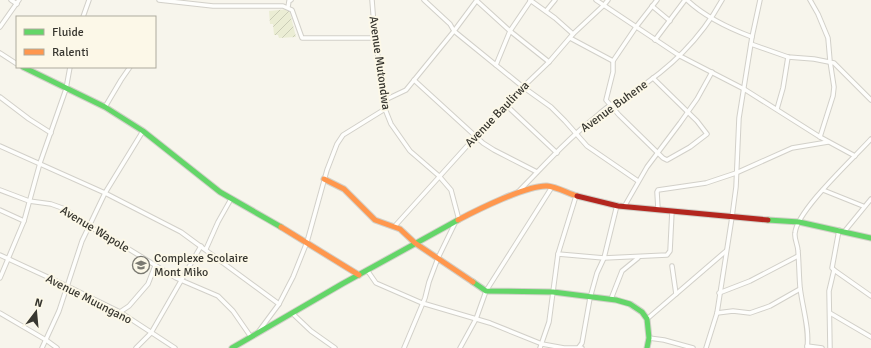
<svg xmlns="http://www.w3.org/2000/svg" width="871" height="348" font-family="Signika,sans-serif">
  <defs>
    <pattern id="garden-furrows" width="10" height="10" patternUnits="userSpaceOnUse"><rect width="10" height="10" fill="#ebedd4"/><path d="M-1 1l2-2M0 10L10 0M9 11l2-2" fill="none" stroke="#caccb6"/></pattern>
  </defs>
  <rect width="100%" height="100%" fill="#f7f5ec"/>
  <path fill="url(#garden-furrows)" d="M289,9L296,37L279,38L278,35H274L273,24H270L269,11Z"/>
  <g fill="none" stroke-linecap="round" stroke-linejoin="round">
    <g stroke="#d2d0c9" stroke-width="5.5">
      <g id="street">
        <path d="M11,0L17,4"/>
        <path d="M159,0L213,6H283L292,10L302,38H375"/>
        <path d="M372,0L375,38L385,100V109L391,124L410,151L439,176L451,190L459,220"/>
        <path d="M424,0L450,24L454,31L523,87L551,107L565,121L587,146L638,181"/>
        <path d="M530,0L555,18L573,34"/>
        <path d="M596,0L680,56L744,89L820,137L855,156"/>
        <path d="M687,0C705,17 728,28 752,37"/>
        <path d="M810,0L818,14L828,38L830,61L834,87L833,96L820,137"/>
        <path d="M477,1L510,31L549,62"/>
        <path d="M652,6L670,21"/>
        <path d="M288,7L289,1L291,0"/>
        <path d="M546,11L555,0"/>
        <path d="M83,17L89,0"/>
        <path d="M0,27L19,0"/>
        <path d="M570,38L613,61"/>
        <path d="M655,40L685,0"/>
        <path d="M751,44L788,57L814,59L834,63L871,100"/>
        <path d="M0,53L17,64"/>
        <path d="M496,65L510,31L531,0"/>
        <path d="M653,78L697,121L707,134L690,147L667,160L663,158L619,115L606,100L613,72V61L636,27L657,0"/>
        <path d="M414,80L483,143L494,150L537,172"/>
        <path d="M0,97L29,119L51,133"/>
        <path d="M385,100L406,90L454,31L477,0"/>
        <path d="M506,105L557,153"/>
        <path d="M105,107L121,80L130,67"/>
        <path d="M777,109L783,88L788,57"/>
        <path d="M0,146L105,193L181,232L279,304"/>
        <path d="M0,190L29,201L51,204L65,209L90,227L119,243L176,278L218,296L233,311L251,337"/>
        <path d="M823,190L863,206"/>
        <path d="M518,192C542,168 565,141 592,120C598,115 604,109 611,105C618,101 626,98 632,93C670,68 700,40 722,0"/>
        <path d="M624,207L647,167L680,123L697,99L712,72"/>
        <path d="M658,209L657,192L658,190L706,183L736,173L792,148L828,142"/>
        <path d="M0,210L24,221"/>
        <path d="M394,227L476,136L523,87L549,62L573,34L604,5L608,0"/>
        <path d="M844,232L871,199"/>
        <path d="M206,249L218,222L231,199"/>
        <path d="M558,254L604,258L667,255L670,251L672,211"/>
        <path d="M0,255L67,286L120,312L175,348"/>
        <path d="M672,266L676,294"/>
        <path d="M367,270L376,283L422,303L490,323L542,344L564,348H582"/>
        <path d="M834,270L871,296"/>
        <path d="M0,278L24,221L40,163L66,89L70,67"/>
        <path d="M719,293L750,281L798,256"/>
        <path d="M611,299L622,271L638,258"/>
        <path d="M120,312L129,306L148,284L155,266"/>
        <path d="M0,313L46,340L57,348"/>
        <path d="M292,313L311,331L335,348"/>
        <path d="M717,313L733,311L750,313L770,306L800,289"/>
        <path d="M830,313L871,337"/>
        <path d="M647,319L726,251"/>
        <path d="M259,331L279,304L293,277L307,242L327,170L337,144L343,135L385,109"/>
        <path d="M649,338L664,340L693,348"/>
        <path d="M807,346L822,348"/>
        <path d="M579,347L582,343L590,298L597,273L604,258L617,205"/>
        <path d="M42,348L59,311L82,241L105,193L143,131"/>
        <path d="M136,348L151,333L201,246"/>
        <path d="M404,348L425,298L429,282L438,258L455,223"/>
        <path d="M460,348L476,319L486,291L552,187"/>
        <path d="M540,348L549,322L558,254L576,196"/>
        <path d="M706,348L717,313L732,217L736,187L739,118L752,37L760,0"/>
        <path d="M807,348C810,330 802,306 800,287C799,275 799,263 798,251C798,245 794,239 795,233C797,210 854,158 871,139"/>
        <path d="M830,348L829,291L834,270L832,268L839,230"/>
      </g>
    </g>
    <g stroke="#d2d0c9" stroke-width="7">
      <g id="fast">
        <path d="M23,67L105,107L143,131L220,192L281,227"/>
        <path d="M768,220L799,222L871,238"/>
        <path d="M473,282L486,291L553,292L616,300L630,304L642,312L647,319L649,338L647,348"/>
        <path d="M232,348L342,284L458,220"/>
      </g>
    </g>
    <g stroke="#d2d0c9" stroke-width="7">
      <g id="slow">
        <path d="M324,179L344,189L375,220L400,229L415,243L473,282"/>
        <path d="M458,220C477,210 527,185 547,186C557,187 567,193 577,196"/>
        <path d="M281,227L359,275"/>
      </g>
    </g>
    <g stroke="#d2d0c9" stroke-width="7">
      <path id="jam" d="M577,196L618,206L768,220"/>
    </g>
    <use href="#street" stroke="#fefefc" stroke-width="3.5"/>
    <use href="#fast" stroke="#63d668" stroke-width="5"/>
    <use href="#slow" stroke="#ff974d" stroke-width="5"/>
    <use href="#jam" stroke="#b3261e" stroke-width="5"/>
  </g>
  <defs>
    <g id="school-ring" transform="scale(0.9)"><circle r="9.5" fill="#fcf8e8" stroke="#7b7a72" stroke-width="1.5"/><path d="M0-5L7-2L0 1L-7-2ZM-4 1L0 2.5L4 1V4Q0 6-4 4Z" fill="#7b7a72"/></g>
  </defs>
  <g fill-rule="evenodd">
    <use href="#school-ring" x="141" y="265"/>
  </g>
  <g text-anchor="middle" stroke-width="4" stroke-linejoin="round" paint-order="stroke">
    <g font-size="12" fill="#383730" stroke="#fcf8e8">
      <text transform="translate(380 63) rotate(82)" y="4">Avenue Mutondwa</text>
      <text transform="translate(614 106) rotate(-36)" y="4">Avenue Buhene</text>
      <text transform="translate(497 114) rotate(-46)" y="4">Avenue Baulirwa</text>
      <text transform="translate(95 229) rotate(31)" y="4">Avenue Wapole</text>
      <text transform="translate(89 299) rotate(27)" y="4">Avenue Muungano</text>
    </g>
    <g font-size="12" fill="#383730" stroke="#fcf8e8" text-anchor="start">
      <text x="154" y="262">Complexe Scolaire<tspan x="154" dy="14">Mont Miko</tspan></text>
    </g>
  </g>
  <rect x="16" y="16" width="140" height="52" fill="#fcf8e8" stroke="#aeab9e"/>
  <rect x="24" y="29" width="20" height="6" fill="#63d668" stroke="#aeab9e"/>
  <text x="52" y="36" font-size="12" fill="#383730">Fluide</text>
  <rect x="24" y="49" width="20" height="6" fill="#ff974d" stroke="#aeab9e"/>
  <text x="52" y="56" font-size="12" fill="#383730">Ralenti</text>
  <g transform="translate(36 312) rotate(16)" stroke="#fcf8e8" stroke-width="3" paint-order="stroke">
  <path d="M0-3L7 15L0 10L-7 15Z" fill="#383730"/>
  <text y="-6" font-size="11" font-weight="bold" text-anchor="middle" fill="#383730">N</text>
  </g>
</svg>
